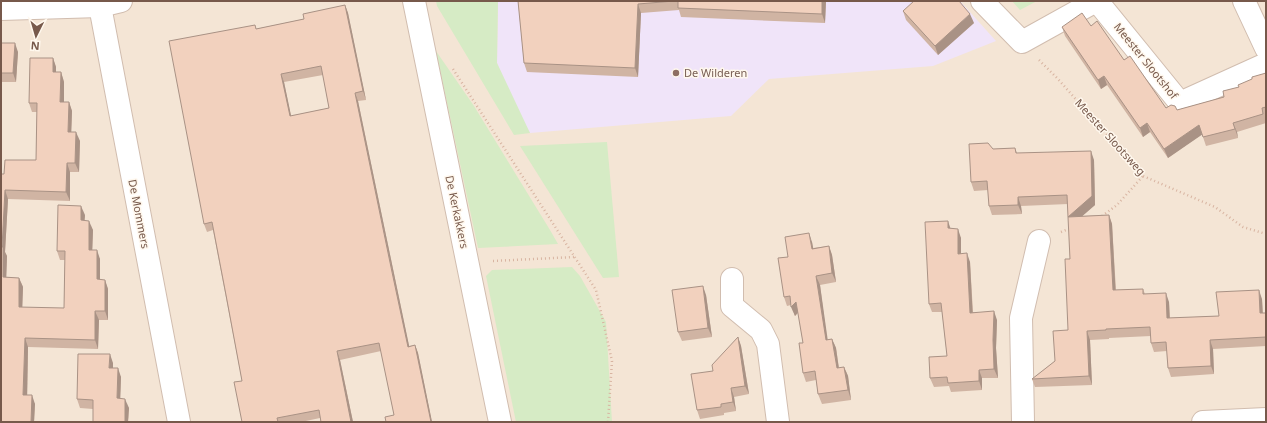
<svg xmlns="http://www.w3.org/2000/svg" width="1267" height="423" font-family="'Noto Sans',sans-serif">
  <rect width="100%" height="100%" fill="#fdf3e7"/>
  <rect fill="#f4e5d5" x="1" y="1" width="1265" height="421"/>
  <path fill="#f0e4f9" d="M498,1H960L996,41L933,66L769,79L731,116L530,133L516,108L497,63Z"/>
  <g fill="#d6ebc5">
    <path d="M436,1H498L497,63L530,133L514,135L437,6Z"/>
    <path d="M1012,1H1037L1020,10Z"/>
    <path d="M436,51L474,106L550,230L558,244L478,248Z"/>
    <path d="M607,142L619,277L603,278L520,146Z"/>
    <path d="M572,267L580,276L606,322L612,422H516L486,276L492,270Z"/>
  </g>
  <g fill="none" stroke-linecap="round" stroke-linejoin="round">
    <g stroke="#d1bdaf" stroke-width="24">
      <g id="street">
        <path d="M414,1L500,422"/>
        <path d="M982,1L1022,42L1096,1"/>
        <path d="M1097,1L1180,103L1266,64"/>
        <path d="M1244,1L1266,48"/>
        <path d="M100,6L179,422"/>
        <path d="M1,9L100,6L121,1"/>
        <path d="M732,279V306L761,330L768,344L778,422"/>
        <path d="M1023,422L1021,318L1039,241"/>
        <path d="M1203,422L1266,419"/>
      </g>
    </g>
    <g stroke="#d8b4a1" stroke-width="2.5" stroke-dasharray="1 3" stroke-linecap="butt">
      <path d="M1039,60L1058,79L1143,176L1215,207L1243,227L1266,234"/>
      <path d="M453,69L596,290L612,361L608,422"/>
      <path d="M1102,216L1117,205L1143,176"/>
      <path d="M1061,232L1071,228"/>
      <path d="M493,261L574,257"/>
    </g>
    <use href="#street" stroke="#fff" stroke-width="22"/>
  </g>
  <g fill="#d0b4a3" fill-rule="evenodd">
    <path d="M518,1H826L825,23L681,17L679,10L641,13L638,77L527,72L524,63Z"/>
    <path d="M345,5L348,13L366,100L358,101L409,346L415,345L418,353L432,422H386L394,415L381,351L340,360L353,422H321L320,418L301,422H242V381L213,230L207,232L204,224L255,25L256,29L304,19ZM323,75L329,108L291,116L284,82Z"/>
    <path d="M903,11L974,23L938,55L906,20Z"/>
    <path d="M1091,26L1124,60L1166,108L1177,110L1224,97L1239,87L1266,73V117H1265L1266,123L1237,132L1238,138L1206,146L1202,134L1168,158L1150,132L1143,137L1107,85L1101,89L1065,36L1062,27Z"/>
    <path d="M1,43L18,52L16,82H1Z"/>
    <path d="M53,58L56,67V72H61L64,82V102H69L72,111L71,132L80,141L79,172H70V201L8,199L5,252L7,256L6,277L19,278L23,287L22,308H64L65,260H60L57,251L85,215L84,221L93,230L92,250L100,259V280H105L108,289V320H99L98,349L28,347L27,395L35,404L34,422H1L4,174L36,160L37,112H32L29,103Z"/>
    <path d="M1015,148L1017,153L1094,160L1095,205L1082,216L1109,215L1112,224L1116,290L1143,289L1145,294L1169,302L1170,318L1219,316L1262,299L1263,313H1266V346L1213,349L1214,374L1171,377L1168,368L1167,351L1154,352L1151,343V336L1109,338V339L1090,340L1092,385L1035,387L1032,379L1055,361L1068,330L1070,259L1068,204L1021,206L1022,214L992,215L989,206L988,190L974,191L971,182L993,149Z"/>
    <path d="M951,228L961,238V254L970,262L973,312L997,320L996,348L998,378H982V390L951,392L949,386L934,387L930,378L947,356L942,312H932L929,304Z"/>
    <path d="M812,242L813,248L829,246L832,255L836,282L820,285L827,340L832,339L836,348L839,368L844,367L848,376L851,400L822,404L818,394L816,380L806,382L803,373V343L798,313L795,316L791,305L787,306L784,297L788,257Z"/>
    <path d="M706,295L712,337L682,341L678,332Z"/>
    <path d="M738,337L741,346L749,394L734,397L736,411L724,413V415L700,419L697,410L713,371Z"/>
    <path d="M113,363V368L121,377L120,398L129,408L128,422H93V409L80,408L77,399Z"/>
  </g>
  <g fill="#a99285">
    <path d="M822,1H826L825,23L822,14Z"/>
    <path d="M638,4L641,13L638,77L635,68Z"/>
    <path d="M345,5L348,13L366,100L363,91Z"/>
    <path d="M970,14L974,23L938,55L935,46Z"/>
    <path d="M15,43L18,52L16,82L13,73Z"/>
    <path d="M53,58L56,67V81L53,72Z"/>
    <path d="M61,72L64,82V111L60,102Z"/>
    <path d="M281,74L284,82L293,125L290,116Z"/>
    <path d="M1104,76L1107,85L1101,89L1098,80Z"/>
    <path d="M355,93L358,101L411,355L408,347Z"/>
    <path d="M69,102L72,111L71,141L68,132Z"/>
    <path d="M1147,123L1150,132L1143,137L1140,128Z"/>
    <path d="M1233,123L1237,132L1238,138Z"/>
    <path d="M1199,125L1203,134L1168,158L1164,149Z"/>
    <path d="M76,132L80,141L79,172L75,163Z"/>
    <path d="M1091,151L1094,160L1095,205L1071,226L1068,217Z"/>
    <path d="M67,163L70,172V201L66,192Z"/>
    <path d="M5,190L8,199L5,252L7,256L6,286L3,277L2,247Z"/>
    <path d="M1018,197L1021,206L1022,214L1018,205Z"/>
    <path d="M81,206L85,215L84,229L81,220Z"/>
    <path d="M1109,215L1112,224L1116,299L1113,290Z"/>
    <path d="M89,221L93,230L92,259L89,250Z"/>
    <path d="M948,221L951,230L948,228Z"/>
    <path d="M958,229L961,238V263L958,254Z"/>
    <path d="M809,233L812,242L815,258L812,249Z"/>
    <path d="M829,246L832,255L836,282L832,273Z"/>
    <path d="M97,250L100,259V288L97,279Z"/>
    <path d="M967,253L970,262L973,321L970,313Z"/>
    <path d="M816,276L820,285L829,349L826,340Z"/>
    <path d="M19,278L23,287L22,316L19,307Z"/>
    <path d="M105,280L108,289V320L105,311Z"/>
    <path d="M703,286L706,295L712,337L708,328Z"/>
    <path d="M1259,290L1262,299L1263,322L1260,313Z"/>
    <path d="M1166,293L1169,302L1170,327L1167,318Z"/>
    <path d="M796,302L799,311L795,316L791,307Z"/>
    <path d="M95,311L99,320L98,349L95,340Z"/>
    <path d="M994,311L997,320L996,348L998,378L994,369L993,340Z"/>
    <path d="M1087,331L1090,340L1092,385L1089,376Z"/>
    <path d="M738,337L741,346L749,394L745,386Z"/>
    <path d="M25,338L28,347L27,404L23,395Z"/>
    <path d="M832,339L836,348L840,377L837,368Z"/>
    <path d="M1210,340L1213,349L1214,374L1211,366Z"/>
    <path d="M415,345L418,353L432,422H431Z"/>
    <path d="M337,351L340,360L353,422H351Z"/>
    <path d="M110,354L113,363V377L109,368Z"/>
    <path d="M844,367L848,376L851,400L848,390Z"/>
    <path d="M118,368L121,377L120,407L117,398Z"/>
    <path d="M979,370L982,378V390L979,381Z"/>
    <path d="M731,388L734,397L736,411L733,402Z"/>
    <path d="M32,395L35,404L34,422H31Z"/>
    <path d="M125,399L129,408L128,422H125Z"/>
  </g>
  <g fill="#f2d1be" stroke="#a99285" fill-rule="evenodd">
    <path d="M518,1H674L638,4L635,68L524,63Z"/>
    <path d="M678,1H822V14L678,8Z"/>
    <path d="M914,1H959L970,14L935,46L903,11Z"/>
    <path d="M345,5L363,91L355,93L392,272L408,347L415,345L431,422H386L385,417L394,415L379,343L337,351L351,422H321L319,410L277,418L278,422H242L234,382L242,381L226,295L212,222L204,224L169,41L255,25L256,29L304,19L303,14ZM321,66L329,108L290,116L281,74Z"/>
    <path d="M1082,13L1091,26L1097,21L1124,60L1130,56L1166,108L1171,105L1175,106L1177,110L1224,97L1223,91L1239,87L1238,85L1252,79V77L1266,73V107L1262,108L1263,114L1233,123L1235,129L1203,137L1199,125L1164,149L1147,123L1140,128L1104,76L1098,80L1062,27Z"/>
    <path d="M1,43H15L13,73H1Z"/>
    <path d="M30,58H53V72H61L60,102H69L68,132H76L75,163H67L66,192L5,190L2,247H3V277L19,278V307L64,308L65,251H57L58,205L81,206V220L89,221V250H97V279L105,280V311H95V340L25,338L23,395H32L31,422H1V174H4L5,160H36L37,103H29Z"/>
    <path d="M988,143L993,149L1015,148L1016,153L1091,151L1092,196L1068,217L1067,195L1018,197V205L989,206L987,181L971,182L969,144Z"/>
    <path d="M1109,215L1113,290L1143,289V294L1166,293L1167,318L1219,316L1216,292L1259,290L1260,313H1266V337L1210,340L1211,366L1168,368L1166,342L1151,343L1150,327L1106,329V330L1087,331L1089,376L1032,379L1055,361L1053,331L1068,330L1065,259H1070L1068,217Z"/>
    <path d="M948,221V228L958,229V254L967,253L970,313L994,311L993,340L994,369L979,370V381L948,383L947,377L930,378L929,357L947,356L941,303L929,304L925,222Z"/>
    <path d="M809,233L812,249L829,246L832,273L816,276L826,340L832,339L837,368L844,367L848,390L818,394L815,371L803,373L799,343H803L796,302L791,307L790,296L784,297L778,258L788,257L785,237Z"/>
    <path d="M703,286L708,328L678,332L672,290Z"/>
    <path d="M738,337L745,386L731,388L733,402L721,404V407L697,410L691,374L713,371L712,365Z"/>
    <path d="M78,354H110L109,368H118L117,398L125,399V422H93V400L77,399Z"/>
  </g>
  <circle fill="#8d6e63" stroke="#fff8ee" stroke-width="1.5" cx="676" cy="73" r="4"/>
  <g text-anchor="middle" stroke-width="3" stroke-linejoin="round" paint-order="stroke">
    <g font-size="11" fill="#77594b" stroke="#fff8ee">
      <text transform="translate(1146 61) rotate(51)" y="4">Meester Slootshof</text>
      <text transform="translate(1110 137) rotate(48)" y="4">Meester Slootsweg</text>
      <text transform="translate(457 212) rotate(78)" y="4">De Kerkakkers</text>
      <text transform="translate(139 214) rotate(79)" y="4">De Mommers</text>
    </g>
    <g font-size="11" fill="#785e54" stroke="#fff8ee" text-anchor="start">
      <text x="684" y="77">De Wilderen</text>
    </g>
  </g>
  <rect width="1267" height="423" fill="none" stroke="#77594b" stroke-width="4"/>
  <g transform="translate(36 36) rotate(185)" stroke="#fff8ee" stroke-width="3" paint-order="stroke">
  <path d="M0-3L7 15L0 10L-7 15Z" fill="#77594b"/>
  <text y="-6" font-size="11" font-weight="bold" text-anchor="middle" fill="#77594b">N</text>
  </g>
</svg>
